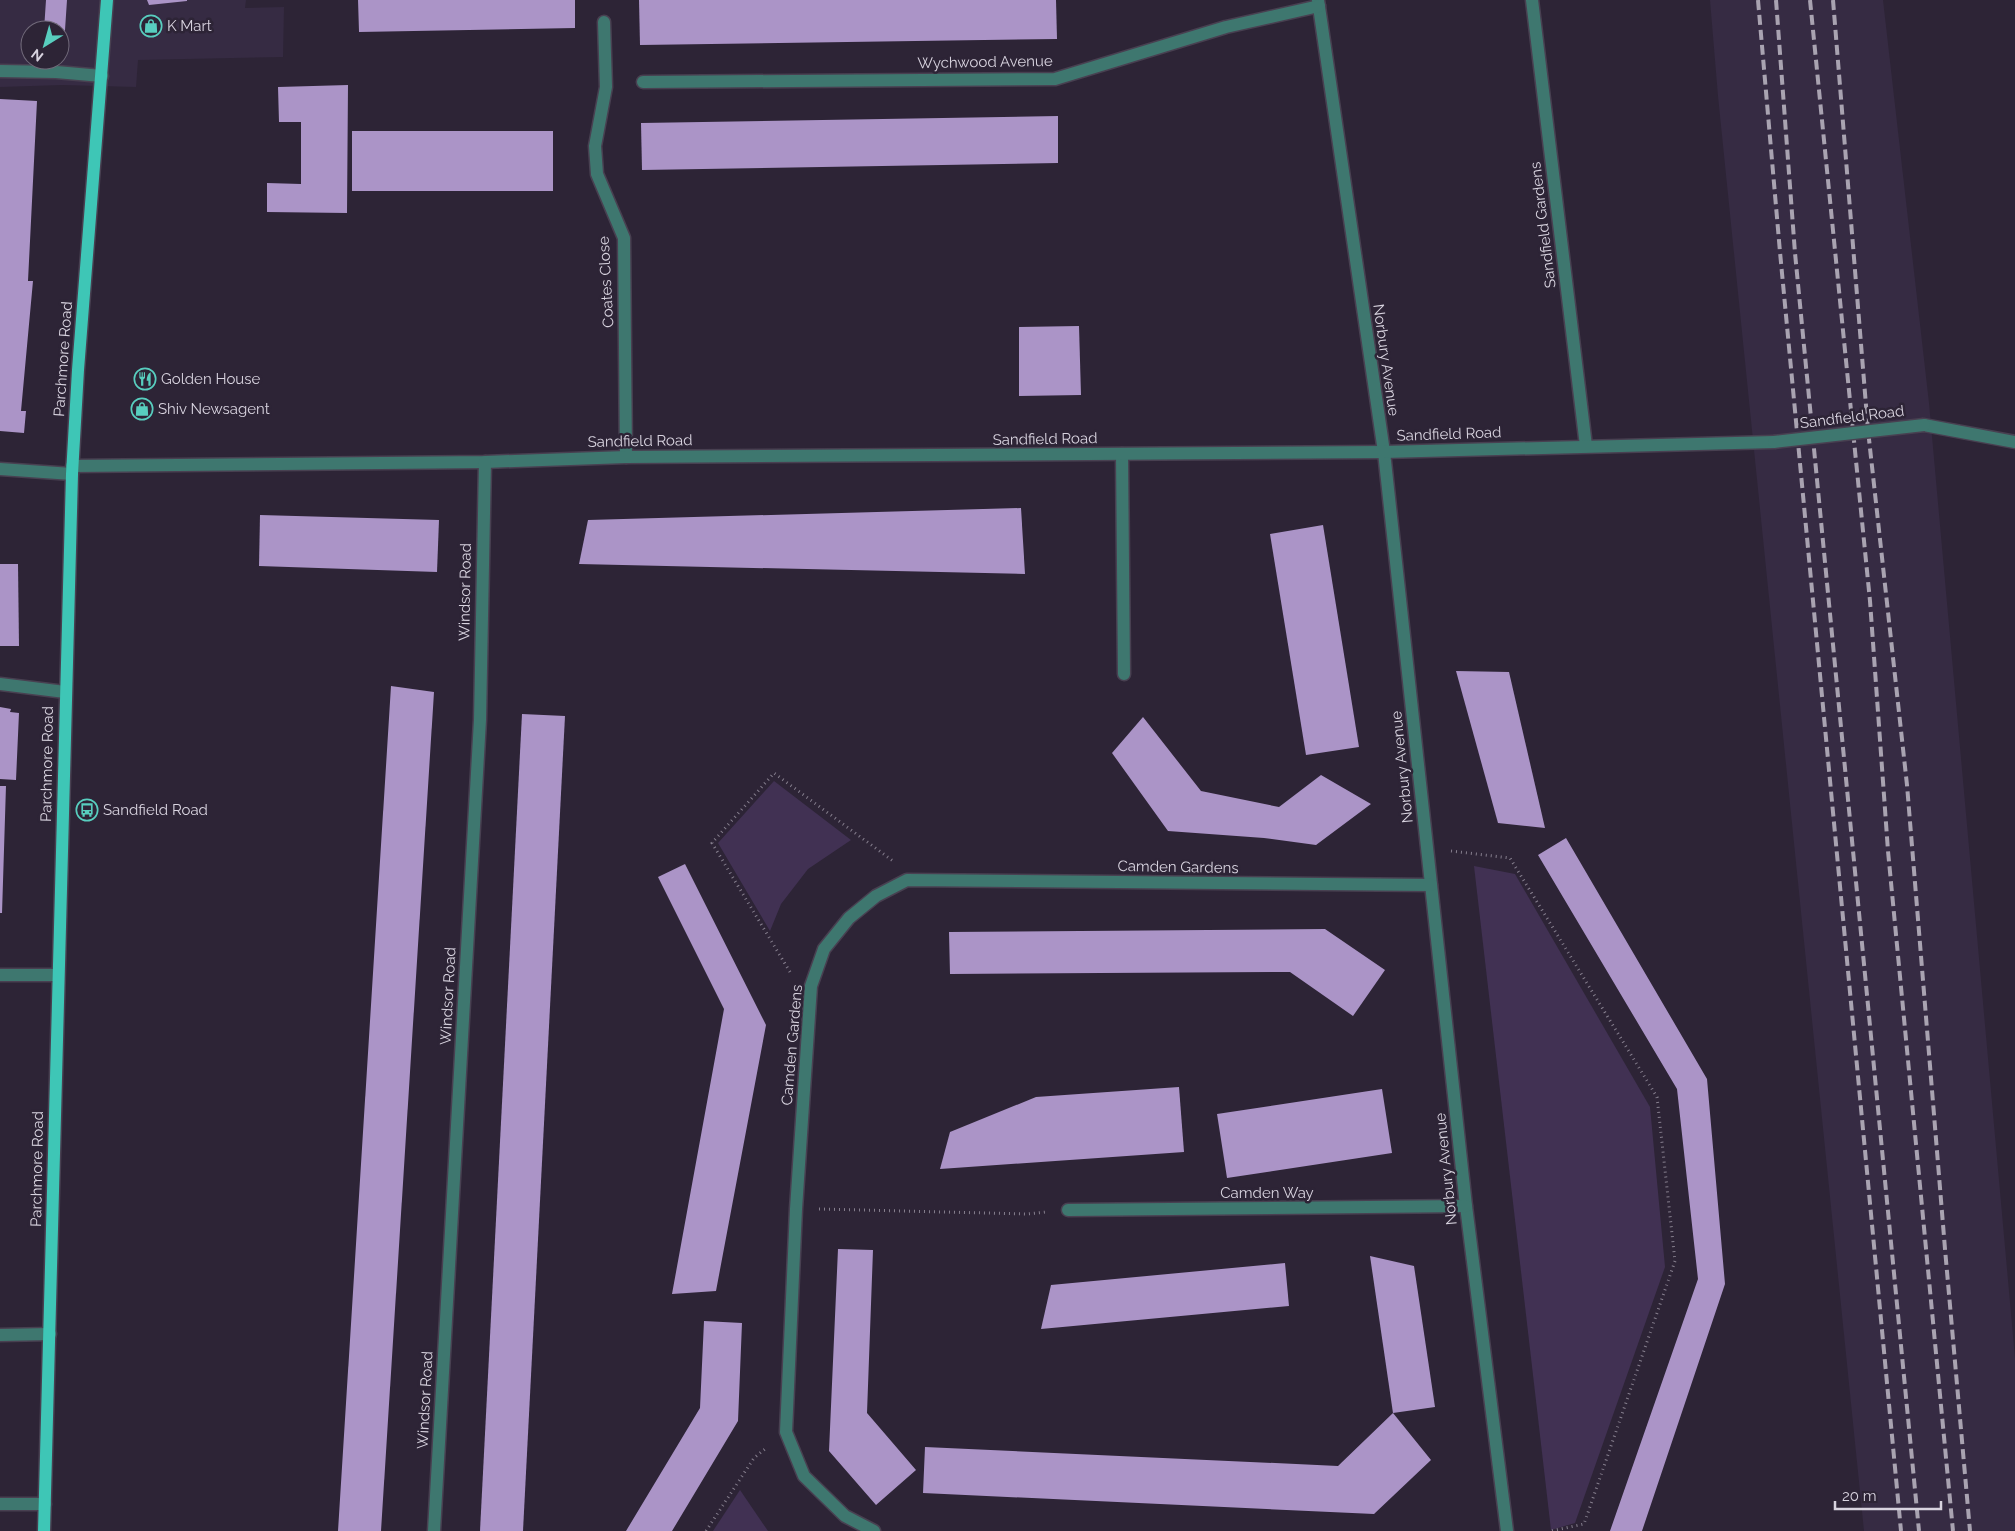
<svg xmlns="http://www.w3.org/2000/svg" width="2015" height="1531" font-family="Raleway,sans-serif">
  <rect width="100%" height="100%" fill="#2d2436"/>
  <g fill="#362b43" fill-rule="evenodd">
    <path d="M0,0H246L245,8L284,7L283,57L138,60L136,87L62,85L0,87ZM30,30H60V60H30Z"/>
    <path d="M1710,0H1883L1929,403L2015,1358V1531H1864L1718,96Z"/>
  </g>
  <g fill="#413153">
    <path d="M774,781L851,840L808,869L781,904L770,931L718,843Z"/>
    <path d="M1474,866L1515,874L1650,1107L1665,1267L1575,1523L1551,1530Z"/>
    <path d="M740,1490L768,1531H713Z"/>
  </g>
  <g fill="#ab94c7">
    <path d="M46,0H67L63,60H60V30H44Z"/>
    <path d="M147,0H187V1L149,5Z"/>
    <path d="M358,0H575V28L359,32Z"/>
    <path d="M639,0H1056L1057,39L640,45Z"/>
    <path d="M348,85L347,213L267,212V183L301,184V122H279L278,87Z"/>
    <path d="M0,99L37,101L28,281H33L21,411H26L24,433L0,431Z"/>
    <path d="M1058,116V163L642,170L641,123Z"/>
    <rect x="352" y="131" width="201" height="60"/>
    <path d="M1079,326L1081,395L1019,396V327Z"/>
    <path d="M1021,508L1025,574L579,564L588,520Z"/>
    <path d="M260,515L439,520L437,572L259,566Z"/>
    <path d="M1323,525L1359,747L1306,755L1270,534Z"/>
    <path d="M0,564H18L19,646H0Z"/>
    <path d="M1456,671L1509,672L1545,828L1498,823Z"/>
    <path d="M391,686L434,692L381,1531H338Z"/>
    <path d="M0,707L11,709L10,712L19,713L16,780L0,779Z"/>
    <path d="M522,714L565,716L523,1531H480Z"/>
    <path d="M1143,717L1201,791L1279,807L1321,775L1371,804L1316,845L1264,838L1168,831L1112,753Z"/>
    <path d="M0,786H6L2,913H0Z"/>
    <path d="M1566,838L1707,1079L1725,1284L1642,1531H1610L1698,1279L1677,1089L1538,855Z"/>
    <path d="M685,864L766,1025L716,1291L672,1294L724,1009L658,877Z"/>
    <path d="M1325,929L1385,970L1353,1016L1290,972L950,974L949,932Z"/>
    <path d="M1179,1087L1184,1152L940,1169L950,1132L1036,1097Z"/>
    <path d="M1382,1089L1392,1153L1227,1178L1217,1114Z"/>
    <path d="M838,1249L873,1250L867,1413L916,1470L876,1505L829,1451Z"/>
    <path d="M1370,1256L1414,1266L1435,1407L1393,1413Z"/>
    <path d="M1285,1263L1289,1306L1041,1329L1051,1285Z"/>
    <path d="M704,1321L742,1323L738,1421L672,1531H626L700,1408Z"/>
    <path d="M1393,1413L1431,1460L1374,1514L923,1493L925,1447L1338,1466Z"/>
  </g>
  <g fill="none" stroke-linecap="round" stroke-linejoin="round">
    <g stroke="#484051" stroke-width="15">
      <g id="minor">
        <path d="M1318,0L1384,452L1466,1206L1507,1531"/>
        <path d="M1532,0L1586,446"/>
        <path d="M604,22L606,87L595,146L597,174L624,238L626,457"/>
        <path d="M0,71L56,72L102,76"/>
        <path d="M643,82L1055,79L1226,27L1319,6"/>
        <path d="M1924,425L2015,442"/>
        <path d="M1122,454L1124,674"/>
        <path d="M72,466L485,462L626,457L1384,452L1774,442"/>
        <path d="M0,469L72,474"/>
        <path d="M0,684L65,692"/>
        <path d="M0,975H58"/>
        <path d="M1068,1210L1466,1206"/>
        <path d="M0,1335L50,1334"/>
        <path d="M0,1504H45"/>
        <path d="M434,1531L480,720L485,462"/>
        <path d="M874,1531L845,1516L804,1476L786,1432L796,1209L811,986L824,949L849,918L876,896L907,880L1431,885"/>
      </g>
    </g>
    <g stroke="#484051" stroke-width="15">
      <path id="major" d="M44,1531L72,474L78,370L107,0"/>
    </g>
    <g stroke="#867f8e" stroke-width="3" stroke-dasharray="1 4" stroke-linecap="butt">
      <path d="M1451,851L1510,858L1657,1097L1675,1261L1584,1524L1551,1531"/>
      <path d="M790,972L712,843L774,773L893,861"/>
      <path d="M819,1209L1027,1214L1046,1212"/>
      <path d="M706,1531L754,1458L765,1449"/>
    </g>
    <use href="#minor" stroke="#3e776f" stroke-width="12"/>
    <use href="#major" stroke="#3ec6b6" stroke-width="12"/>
    <g stroke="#a9a3b1" stroke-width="4" stroke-dasharray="10 5" stroke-linecap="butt">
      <path d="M1758,0L1780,252L1901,1531"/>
      <path d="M1776,0L1795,253L1919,1531"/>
      <path d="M1810,0L1870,601L1888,851L1953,1531"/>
      <path d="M1833,0L1868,430L1907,785L1945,1249L1970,1531"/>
    </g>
    <g stroke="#484051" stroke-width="15" stroke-linecap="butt">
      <path id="minor-bridge" d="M1774,442L1924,425"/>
    </g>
    <use href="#minor-bridge" stroke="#3e776f" stroke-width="12"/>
  </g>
  <defs>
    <g id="shop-ring" transform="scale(1.125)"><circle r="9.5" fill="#2d2436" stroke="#58cebf" stroke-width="1.5"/><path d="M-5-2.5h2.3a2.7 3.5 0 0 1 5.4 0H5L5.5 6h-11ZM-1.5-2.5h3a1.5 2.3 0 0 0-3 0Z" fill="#58cebf"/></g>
    <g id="restaurant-ring" transform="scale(1.125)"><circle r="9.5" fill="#2d2436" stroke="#58cebf" stroke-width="1.5"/><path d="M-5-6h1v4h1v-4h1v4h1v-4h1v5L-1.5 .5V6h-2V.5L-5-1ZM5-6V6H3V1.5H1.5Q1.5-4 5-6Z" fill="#58cebf"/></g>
    <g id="bus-ring" transform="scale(1.125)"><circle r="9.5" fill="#2d2436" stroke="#58cebf" stroke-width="1.5"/><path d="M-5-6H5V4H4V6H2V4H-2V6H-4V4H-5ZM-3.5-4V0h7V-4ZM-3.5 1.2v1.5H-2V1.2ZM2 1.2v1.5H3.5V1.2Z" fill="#58cebf"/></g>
  </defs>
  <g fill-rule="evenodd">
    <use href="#shop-ring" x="151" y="26"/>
    <use href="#restaurant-ring" x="145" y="379"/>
    <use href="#shop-ring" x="142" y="409"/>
    <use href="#bus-ring" x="87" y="810"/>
  </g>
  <g text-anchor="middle" stroke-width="5" stroke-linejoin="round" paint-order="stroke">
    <g font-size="15" fill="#d8d3df" stroke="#2d2436" text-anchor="start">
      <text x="167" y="31">K Mart</text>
      <text x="161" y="384">Golden House</text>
      <text x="158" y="414">Shiv Newsagent</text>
      <text x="103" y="815">Sandfield Road</text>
    </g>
    <g font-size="15" fill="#d8d3df" stroke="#2d2436">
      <text transform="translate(985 62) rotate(-1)" y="5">Wychwood Avenue</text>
      <text transform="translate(1543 225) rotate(-97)" y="5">Sandfield Gardens</text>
      <text transform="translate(606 282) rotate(-93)" y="5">Coates Close</text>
      <text transform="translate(63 359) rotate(-86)" y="5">Parchmore Road</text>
      <text transform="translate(1386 360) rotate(82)" y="5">Norbury Avenue</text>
      <text transform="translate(1852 417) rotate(-7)" y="5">Sandfield Road</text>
      <text transform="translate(1449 434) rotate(-2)" y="5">Sandfield Road</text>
      <text transform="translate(1045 439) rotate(-1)" y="5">Sandfield Road</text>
      <text transform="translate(640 441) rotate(-1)" y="5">Sandfield Road</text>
      <text transform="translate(465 592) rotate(-89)" y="5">Windsor Road</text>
      <text transform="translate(47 764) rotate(-89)" y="5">Parchmore Road</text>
      <text transform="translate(1402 767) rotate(-96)" y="5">Norbury Avenue</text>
      <text transform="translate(1178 867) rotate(1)" y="5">Camden Gardens</text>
      <text transform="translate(448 996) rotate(-87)" y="5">Windsor Road</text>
      <text transform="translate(792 1045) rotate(-85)" y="5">Camden Gardens</text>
      <text transform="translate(37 1169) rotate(-89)" y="5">Parchmore Road</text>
      <text transform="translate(1446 1169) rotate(-96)" y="5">Norbury Avenue</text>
      <text x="1267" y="1198">Camden Way</text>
      <text transform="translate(425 1400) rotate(-87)" y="5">Windsor Road</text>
    </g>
  </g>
  <g transform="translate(45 45) rotate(217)"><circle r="24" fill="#2d2436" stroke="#716a7a"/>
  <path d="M0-4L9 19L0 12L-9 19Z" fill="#58cebf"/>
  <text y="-8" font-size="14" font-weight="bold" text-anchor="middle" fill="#d8d3df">N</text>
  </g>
  <path d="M1835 1501v8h106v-8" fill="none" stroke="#d8d3df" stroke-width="2.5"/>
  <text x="1842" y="1501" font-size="15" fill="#d8d3df" stroke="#2d2436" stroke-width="4" paint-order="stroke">20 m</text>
</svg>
